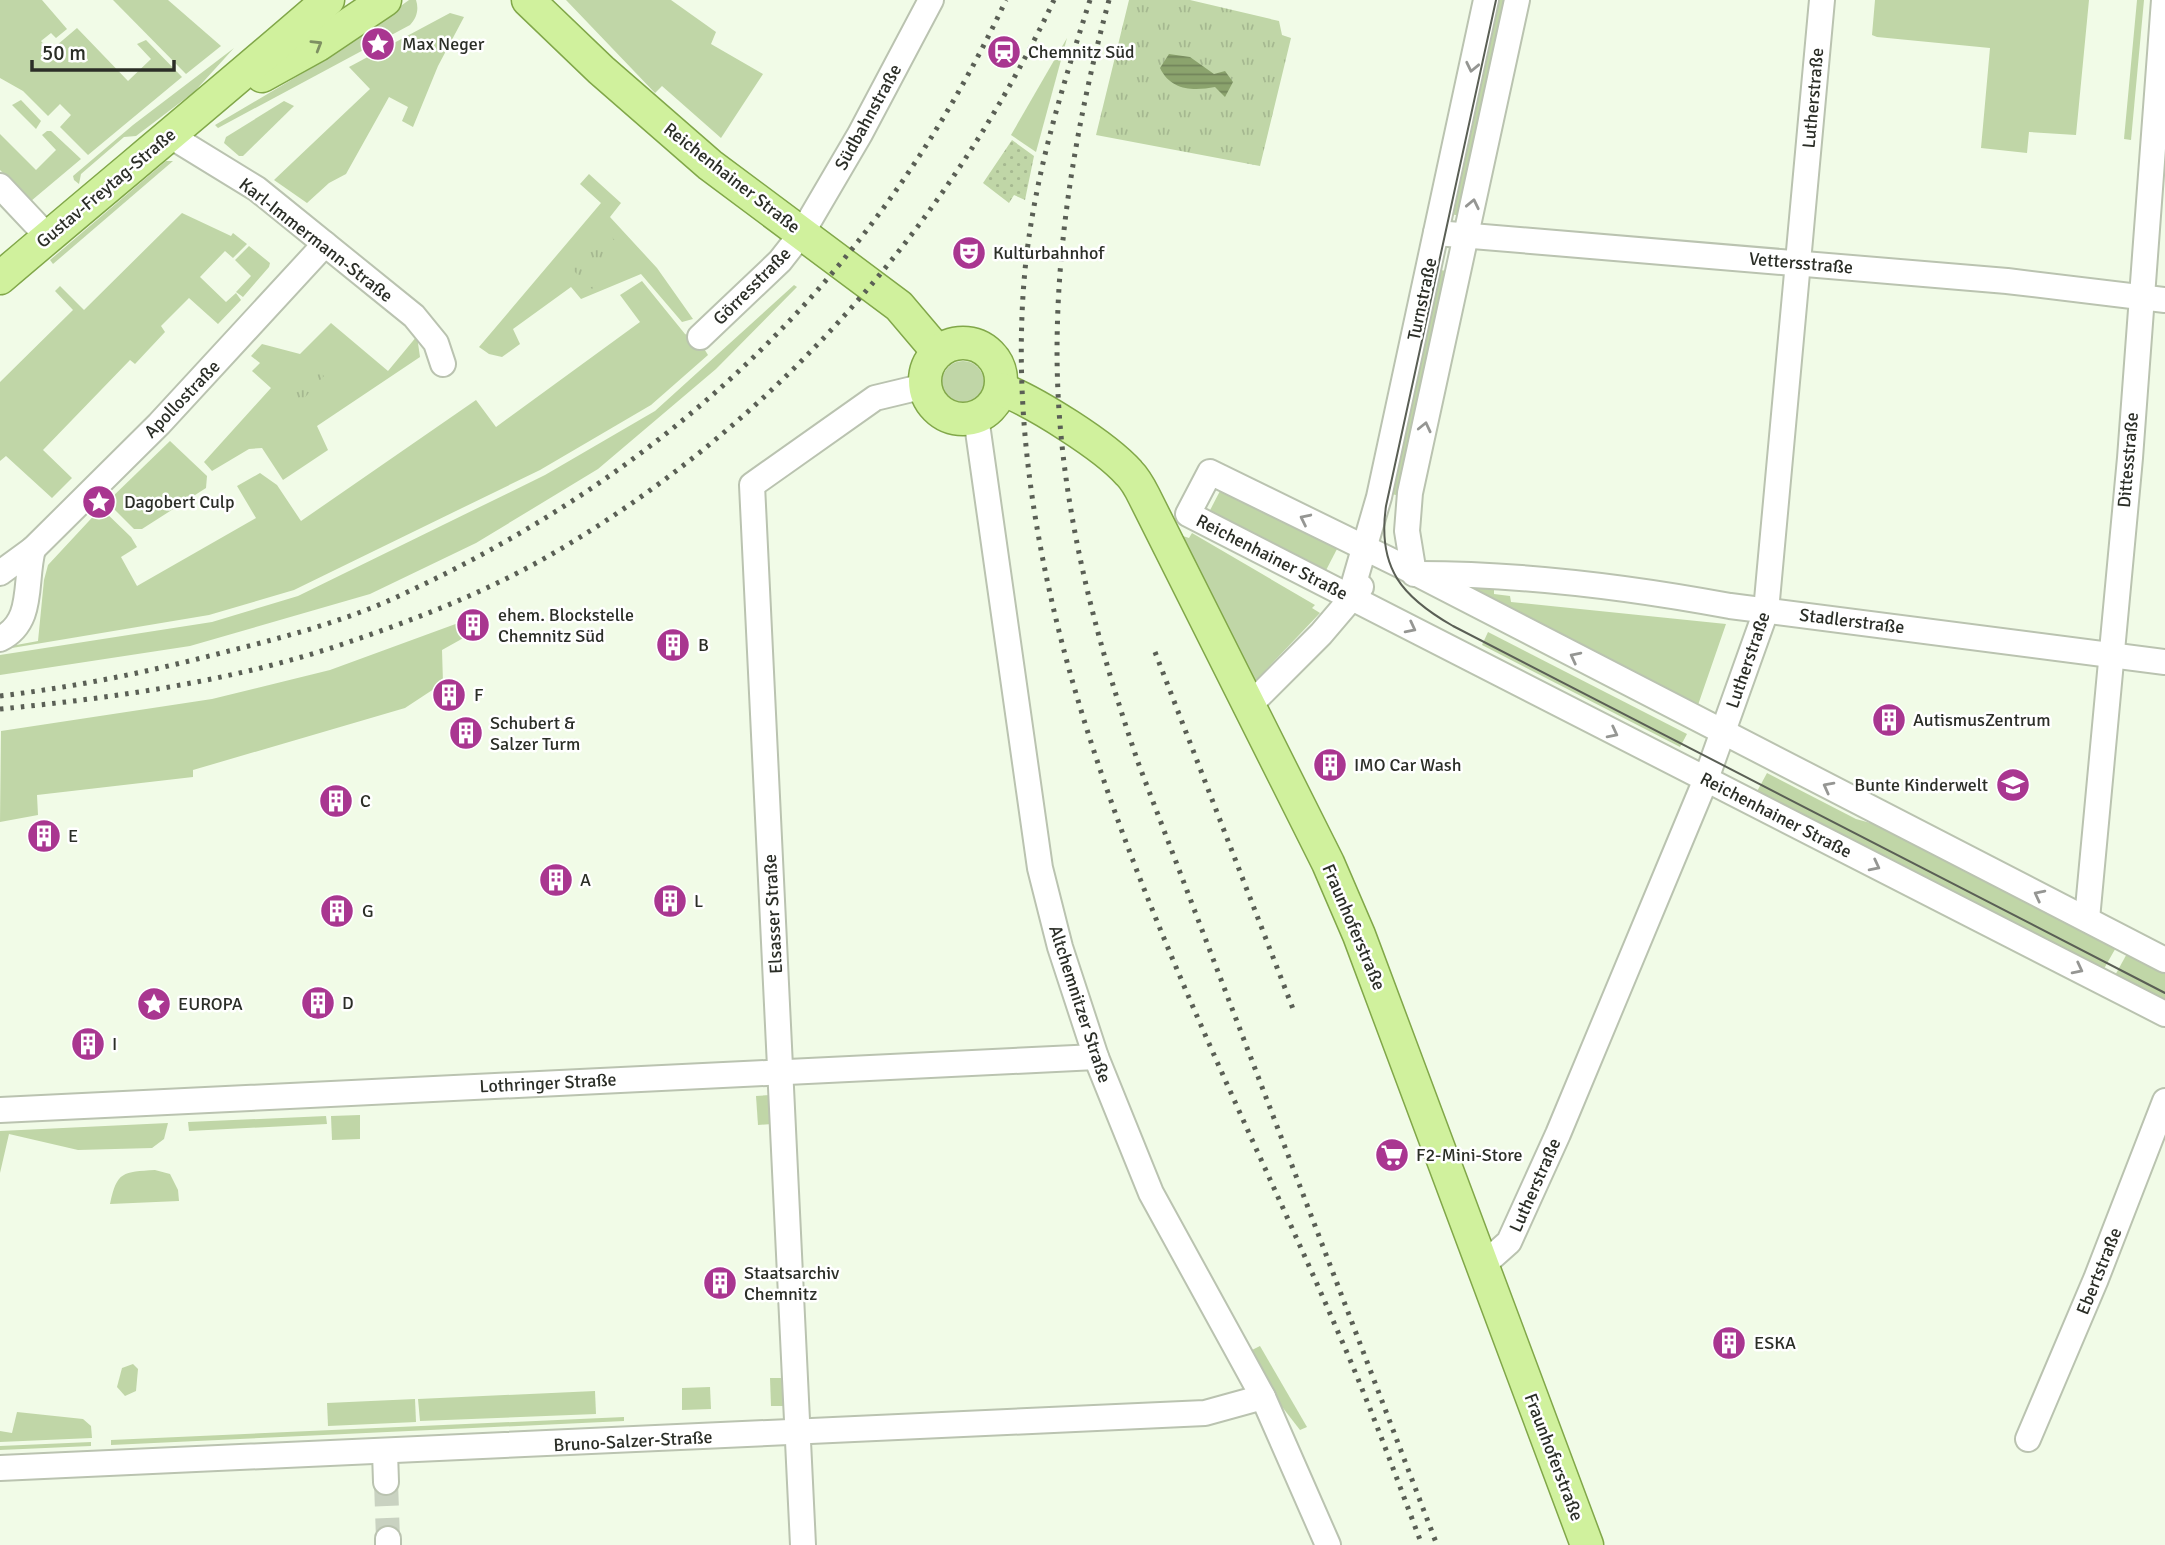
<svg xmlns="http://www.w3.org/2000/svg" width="2165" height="1545" font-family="Signika,sans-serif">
  <defs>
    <pattern id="park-tufts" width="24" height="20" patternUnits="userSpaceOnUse" patternTransform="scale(1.75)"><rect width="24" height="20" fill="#c0d6a7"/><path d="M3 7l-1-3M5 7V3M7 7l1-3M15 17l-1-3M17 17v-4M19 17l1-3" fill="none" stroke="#a5b890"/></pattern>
    <pattern id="garden-dots" width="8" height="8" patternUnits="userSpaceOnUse" patternTransform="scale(1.75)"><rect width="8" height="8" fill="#c0d6a7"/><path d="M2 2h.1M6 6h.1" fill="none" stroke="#a5b890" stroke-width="1.8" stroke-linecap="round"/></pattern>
    <pattern id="water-rules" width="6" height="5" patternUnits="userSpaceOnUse" patternTransform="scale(1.75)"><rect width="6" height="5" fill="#8ba36d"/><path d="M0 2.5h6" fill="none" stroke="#72855a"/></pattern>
  </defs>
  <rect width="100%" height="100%" fill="#f1fbe7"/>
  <g fill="#c0d6a7">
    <path d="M0,0H42L67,29L56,38L51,33L41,41L50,51L77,28L128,81L151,59L137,44L146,40L182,77L88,155L60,127L71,115L60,104L48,116L23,91L0,78Z"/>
    <path d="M113,0H168L221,46L186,74Z"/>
    <path d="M409,0H416C419,9 417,18 410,25L218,128L215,125L330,57Z"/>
    <path d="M566,0H671L716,32L711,44L763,74L721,138L662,86L655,93Z"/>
    <path d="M1490,0H1512L1465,217L1446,213Z"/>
    <path d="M1875,0H2089L2076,135L2029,132L2027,153L1981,148L1990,48L1877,37L1872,35Z"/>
    <path d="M2137,0H2144L2131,140L2124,139Z"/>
    <path d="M450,13L464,17L438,66L413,127L402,121L408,107L389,97L346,174L329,183L307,203L274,180L370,89L349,67Z"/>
    <path d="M1067,38L1036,152L1011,135Z"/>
    <path d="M234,48L194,92L136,136L124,137L81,174L79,184L74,180L73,176L133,125Z"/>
    <path d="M21,100L41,121L36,129L12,105Z"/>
    <path d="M284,101L294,106L243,156H239L224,143L226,137Z"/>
    <path d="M47,131H51L81,159L31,201L0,170V134L36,170L56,150L42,135Z"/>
    <path d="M166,161H173L53,264L50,260Z"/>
    <path d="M589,174L621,203L610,217L657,268L693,319L682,322L641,274L581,299L571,287L513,329L520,344L502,357L489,354L479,347L601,203L580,184Z"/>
    <path d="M182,213L231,236L233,233L247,244L233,258L225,251L200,277L226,302L236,293L241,300L218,324L189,298L161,326L165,332L135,364L130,360L43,450L72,478L52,498L6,456L0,461V382L73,310L55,291L60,286L84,310Z"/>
    <path d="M249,246L270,263L269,267L243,297L236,292L251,276L235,260Z"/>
    <path d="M1433,269L1454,272L1406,497L1386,493Z"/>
    <path d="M642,281L685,334L698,339L708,355L651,405L540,470L294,590L209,615L0,650V648L38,641L44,580L48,565L101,508L131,537L137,547L121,557L137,586L256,518L237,486L260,473L277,485L301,521L476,400L496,427L640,322L620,295Z"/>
    <path d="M794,285L797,287L716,369L598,469L476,543L370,594L190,646L0,675V655L212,622L298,596L545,475L655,411Z"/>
    <path d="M331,323L388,371L417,336L420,357L317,426L328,450L283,480L262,448L249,449L212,471L204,462L271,388L252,371L260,363L251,356L262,344L300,354Z"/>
    <circle cx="963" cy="382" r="21"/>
    <path d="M170,441L207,476L206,488L142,529H134L107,502Z"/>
    <path d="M1221,489L1337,549L1322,578L1206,518Z"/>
    <path d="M1192,533L1315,605L1312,608L1320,613L1260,676L1264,680L1256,682L1252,679L1180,535L1189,538Z"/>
    <path d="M1465,586L1494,588V594L1510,596L1511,602L1726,624L1698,705Z"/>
    <path d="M461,622L467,636L442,650L443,683L405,708L193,770V777L37,795L38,815L0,822L1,731L212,699L330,670Z"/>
    <path d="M1488,632L1687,734L1680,747L1482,645Z"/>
    <path d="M1767,773L1856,819L1896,830L2118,944L2101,974L1754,797Z"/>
    <path d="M2129,950L2165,968V1006L2113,979Z"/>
    <path d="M770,1095L772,1124L758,1125L756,1096Z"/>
    <path d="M360,1115V1139L332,1140L331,1116Z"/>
    <path d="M326,1116L327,1124L189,1131L188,1122Z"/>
    <path d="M168,1123L164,1139L152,1148L78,1150L9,1134L0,1173V1131Z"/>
    <path d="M155,1170L170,1174L178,1190L179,1201L110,1204C117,1171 123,1172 155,1170Z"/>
    <path d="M1260,1346L1307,1427L1300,1430L1269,1390L1250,1351Z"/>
    <path d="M133,1364L138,1369L136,1391L125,1396L117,1387L122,1368Z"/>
    <path d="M770,1378H784L785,1406H771Z"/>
    <path d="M710,1387L711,1409L682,1410V1388Z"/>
    <path d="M595,1391L596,1414L420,1421L418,1399Z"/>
    <path d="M415,1399L416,1422L328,1426L327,1403Z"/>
    <path d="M17,1412L83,1419L91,1426L92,1438L0,1442V1431L12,1433Z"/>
    <path d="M624,1417V1421L111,1445V1440Z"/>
    <path d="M91,1442V1446L0,1450V1446Z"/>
  </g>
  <g fill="url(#park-tufts)">
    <path d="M1129,0H1190L1279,21L1282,35L1291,38L1260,166L1096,135Z"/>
    <path d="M601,226L627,253L592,289L567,264Z"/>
    <path d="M309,362L324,376L299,404L284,390Z"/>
  </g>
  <path fill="url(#garden-dots)" d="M1012,140L1034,156L1025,200L1014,195L1009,203L983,183Z"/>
  <path fill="url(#water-rules)" d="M1169,54L1190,57L1214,74L1225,71L1233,82L1225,97L1215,87C1194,91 1171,91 1160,68Z"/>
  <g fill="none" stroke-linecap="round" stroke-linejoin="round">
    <path stroke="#c9d2c1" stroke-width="24" stroke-dasharray="24 12" stroke-linecap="butt" d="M386,1482L388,1539"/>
    <g stroke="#bac3b0" stroke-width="28">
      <g id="minor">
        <path d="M169,135L257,189L414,316L436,343L443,364"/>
        <path d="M0,186L48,237"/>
        <path d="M1436,233L2007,281L2165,300"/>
        <path d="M700,337L780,261L802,233L860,134L931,0"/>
        <path d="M976,417L1040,868L1060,947L1096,1057L1151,1193L1263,1397L1328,1545"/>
        <path d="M0,573L33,549L159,424L325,244"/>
        <path d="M1414,574L1407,531L1410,493L1517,0"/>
        <path d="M1419,574C1523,574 1628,587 1730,606L2165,662"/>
        <path d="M1350,597L1379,497L1486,0"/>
        <path d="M0,639C35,622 24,582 33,549"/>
        <path d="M1249,706L1321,634L1361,587"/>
        <path d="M2087,919L2130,458L2164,0"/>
        <path d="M2165,960L1402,566L1210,472L1188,514L2165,1014"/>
        <path d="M0,1110L1096,1057"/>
        <path d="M1482,1266L1509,1242L1558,1134L1706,779L1766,611L1822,0"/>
        <path d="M2028,1439L2096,1279L2165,1101"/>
        <path d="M385,1452L386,1482"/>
        <path d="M0,1468L1205,1413L1263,1397"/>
        <path d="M388,1539V1545"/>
        <path d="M803,1545L752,485L875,398L925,386"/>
      </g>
    </g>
    <g stroke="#81a749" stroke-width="35">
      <g id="major">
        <path d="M528,0L601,70L710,165L899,306L938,352"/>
        <path d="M262,76L318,45L385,0"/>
        <path d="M0,278C109,185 220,94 328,0"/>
        <circle cx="963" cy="381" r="38"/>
        <path d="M1001,389C1035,402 1105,446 1129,473C1135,479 1140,488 1144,496L1328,863L1359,935L1587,1545"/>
      </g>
    </g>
    <use href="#minor" stroke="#fff" stroke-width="24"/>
    <use href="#major" stroke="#d0f19d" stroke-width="32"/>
    <path stroke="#5a5f55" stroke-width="2" d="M1496,0L1386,506C1377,568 1402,597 1453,626L2165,993"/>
    <g stroke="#5a5f55" stroke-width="5" stroke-dasharray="3.5 7" stroke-linecap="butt">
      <path d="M1090,0C1062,88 1034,177 1025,270C991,634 1198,1007 1338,1332C1369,1402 1395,1474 1422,1545"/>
      <path d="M1109,0C1075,127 1052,261 1058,393C1064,520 1098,646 1139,765L1437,1545"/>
      <path d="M1155,652L1295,1014"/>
      <path d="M0,696C75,687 148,672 221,653C281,638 343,622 399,596C674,469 877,275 1006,0"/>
      <path d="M0,709C114,698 234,681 343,644C414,620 487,592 552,554C772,426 946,229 1054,0"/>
    </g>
  </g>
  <defs><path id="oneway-chevron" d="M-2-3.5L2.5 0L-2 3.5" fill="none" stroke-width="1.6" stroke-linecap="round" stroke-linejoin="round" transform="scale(1.75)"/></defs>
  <use stroke="#7e9062" href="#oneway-chevron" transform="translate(317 45) rotate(-31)"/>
  <g stroke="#959693">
    <use href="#oneway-chevron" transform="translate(1472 67) rotate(102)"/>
    <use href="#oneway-chevron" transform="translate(1473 204) rotate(-78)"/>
    <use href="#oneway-chevron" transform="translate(1425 427) rotate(-77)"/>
    <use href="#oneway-chevron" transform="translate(1305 519) rotate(-154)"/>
    <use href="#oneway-chevron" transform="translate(1411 628) rotate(27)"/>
    <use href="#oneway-chevron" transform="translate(1575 657) rotate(-153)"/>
    <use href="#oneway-chevron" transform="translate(1613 733) rotate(27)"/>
    <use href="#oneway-chevron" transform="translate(1828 787) rotate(-152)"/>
    <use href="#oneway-chevron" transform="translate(1875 866) rotate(27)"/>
    <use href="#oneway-chevron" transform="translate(2039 895) rotate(-153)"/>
    <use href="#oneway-chevron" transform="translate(2078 969) rotate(27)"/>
  </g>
  <defs>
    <g id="sight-disc" transform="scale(1.75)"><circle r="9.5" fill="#a93690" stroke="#fff"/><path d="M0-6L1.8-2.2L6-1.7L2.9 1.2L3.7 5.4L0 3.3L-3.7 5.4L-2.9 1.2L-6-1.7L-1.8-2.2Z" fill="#fff"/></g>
    <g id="station-disc" transform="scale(1.75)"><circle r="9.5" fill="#a93690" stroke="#fff"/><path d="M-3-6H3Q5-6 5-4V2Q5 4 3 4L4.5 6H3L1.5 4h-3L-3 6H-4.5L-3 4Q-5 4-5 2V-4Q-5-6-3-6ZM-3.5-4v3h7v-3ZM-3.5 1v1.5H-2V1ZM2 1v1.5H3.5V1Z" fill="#fff"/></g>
    <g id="theatre-disc" transform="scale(1.75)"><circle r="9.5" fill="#a93690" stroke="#fff"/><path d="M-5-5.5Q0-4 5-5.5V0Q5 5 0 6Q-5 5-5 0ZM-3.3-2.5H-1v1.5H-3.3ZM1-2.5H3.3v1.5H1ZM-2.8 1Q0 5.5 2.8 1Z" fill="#fff"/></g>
    <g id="building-disc" transform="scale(1.75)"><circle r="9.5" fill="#a93690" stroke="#fff"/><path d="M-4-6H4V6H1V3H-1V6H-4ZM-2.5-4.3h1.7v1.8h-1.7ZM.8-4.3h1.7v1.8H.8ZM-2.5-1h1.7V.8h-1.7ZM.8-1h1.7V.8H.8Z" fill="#fff"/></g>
    <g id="school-disc" transform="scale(1.75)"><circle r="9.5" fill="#a93690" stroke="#fff"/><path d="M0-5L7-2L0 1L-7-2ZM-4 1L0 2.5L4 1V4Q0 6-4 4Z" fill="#fff"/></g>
    <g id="supermarket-disc" transform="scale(1.75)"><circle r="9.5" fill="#a93690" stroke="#fff"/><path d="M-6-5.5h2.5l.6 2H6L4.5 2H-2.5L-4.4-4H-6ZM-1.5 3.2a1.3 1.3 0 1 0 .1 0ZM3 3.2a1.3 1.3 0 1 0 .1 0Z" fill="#fff"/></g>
  </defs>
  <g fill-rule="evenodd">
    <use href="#sight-disc" x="378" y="44"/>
    <use href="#station-disc" x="1004" y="52"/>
    <use href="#theatre-disc" x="969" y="253"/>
    <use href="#sight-disc" x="99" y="502"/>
    <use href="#building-disc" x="473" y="625"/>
    <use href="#building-disc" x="673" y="645"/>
    <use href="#building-disc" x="449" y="695"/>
    <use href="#building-disc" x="1889" y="720"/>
    <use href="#building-disc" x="466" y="733"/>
    <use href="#building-disc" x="1330" y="765"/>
    <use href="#school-disc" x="2013" y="785"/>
    <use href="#building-disc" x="336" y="801"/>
    <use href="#building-disc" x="44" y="836"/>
    <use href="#building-disc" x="556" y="880"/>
    <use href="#building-disc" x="670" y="901"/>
    <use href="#building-disc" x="337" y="911"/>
    <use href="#building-disc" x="318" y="1003"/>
    <use href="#sight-disc" x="154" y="1004"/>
    <use href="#building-disc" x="88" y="1044"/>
    <use href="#supermarket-disc" x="1392" y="1155"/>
    <use href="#building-disc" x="720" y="1283"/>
    <use href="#building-disc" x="1729" y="1343"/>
  </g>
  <g text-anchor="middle" stroke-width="5" stroke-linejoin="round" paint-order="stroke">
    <g font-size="18" fill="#2b2e27" stroke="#fff" text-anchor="start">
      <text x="402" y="50">Max Neger</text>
      <text x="1028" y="58">Chemnitz Süd</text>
      <text x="993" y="259">Kulturbahnhof</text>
      <text x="124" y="508">Dagobert Culp</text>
      <text x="498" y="621">ehem. Blockstelle<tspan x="498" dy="21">Chemnitz Süd</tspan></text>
      <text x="698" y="651">B</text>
      <text x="474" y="701">F</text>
      <text x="1913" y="726">AutismusZentrum</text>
      <text x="490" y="729">Schubert &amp;<tspan x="490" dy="21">Salzer Turm</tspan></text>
      <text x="1354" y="771">IMO Car Wash</text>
      <text x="1988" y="791" text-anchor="end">Bunte Kinderwelt</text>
      <text x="360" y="807">C</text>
      <text x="68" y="842">E</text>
      <text x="580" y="886">A</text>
      <text x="694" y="907">L</text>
      <text x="362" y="917">G</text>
      <text x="342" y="1009">D</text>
      <text x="178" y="1010">EUROPA</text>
      <text x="112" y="1050">I</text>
      <text x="1416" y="1161">F2-Mini-Store</text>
      <text x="744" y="1279">Staatsarchiv<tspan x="744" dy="21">Chemnitz</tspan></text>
      <text x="1754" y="1349">ESKA</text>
    </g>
    <g font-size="18" fill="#2b2e27" stroke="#fff">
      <text transform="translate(1813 98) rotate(-85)" y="6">Lutherstraße</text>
      <text transform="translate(868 117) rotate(-61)" y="6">Südbahnstraße</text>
      <text transform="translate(732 178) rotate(38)" y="6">Reichenhainer Straße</text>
      <text transform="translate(106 188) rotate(-40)" y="6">Gustav-Freytag-Straße</text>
      <text transform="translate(316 240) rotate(38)" y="6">Karl-Immermann-Straße</text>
      <text transform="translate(1801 263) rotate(5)" y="6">Vettersstraße</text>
      <text transform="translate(752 286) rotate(-45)" y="6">Görresstraße</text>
      <text transform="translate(1422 299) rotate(-78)" y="6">Turnstraße</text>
      <text transform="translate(182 399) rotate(-46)" y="6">Apollostraße</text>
      <text transform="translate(2128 460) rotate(-85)" y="6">Dittesstraße</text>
      <text transform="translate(1272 557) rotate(27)" y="6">Reichenhainer Straße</text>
      <text transform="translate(1852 621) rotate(7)" y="6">Stadlerstraße</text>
      <text transform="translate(1748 660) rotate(-71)" y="6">Lutherstraße</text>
      <text transform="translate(1776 815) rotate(27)" y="6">Reichenhainer Straße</text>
      <text transform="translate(773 914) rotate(-93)" y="6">Elsasser Straße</text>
      <text transform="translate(1354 927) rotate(67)" y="6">Fraunhoferstraße</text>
      <text transform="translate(1080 1004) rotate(72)" y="6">Altchemnitzer Straße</text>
      <text transform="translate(548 1083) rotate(-3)" y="6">Lothringer Straße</text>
      <text transform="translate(1535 1185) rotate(-66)" y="6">Lutherstraße</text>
      <text transform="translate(2099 1271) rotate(-68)" y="6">Ebertstraße</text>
      <text transform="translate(633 1441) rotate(-3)" y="6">Bruno-Salzer-Straße</text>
      <text transform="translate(1554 1457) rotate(69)" y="6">Fraunhoferstraße</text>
    </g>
  </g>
  <path d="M32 60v10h142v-10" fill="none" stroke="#2b2e27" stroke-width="3.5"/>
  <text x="42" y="60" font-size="21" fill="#2b2e27" stroke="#ffffff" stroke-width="5" paint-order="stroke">50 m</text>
</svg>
